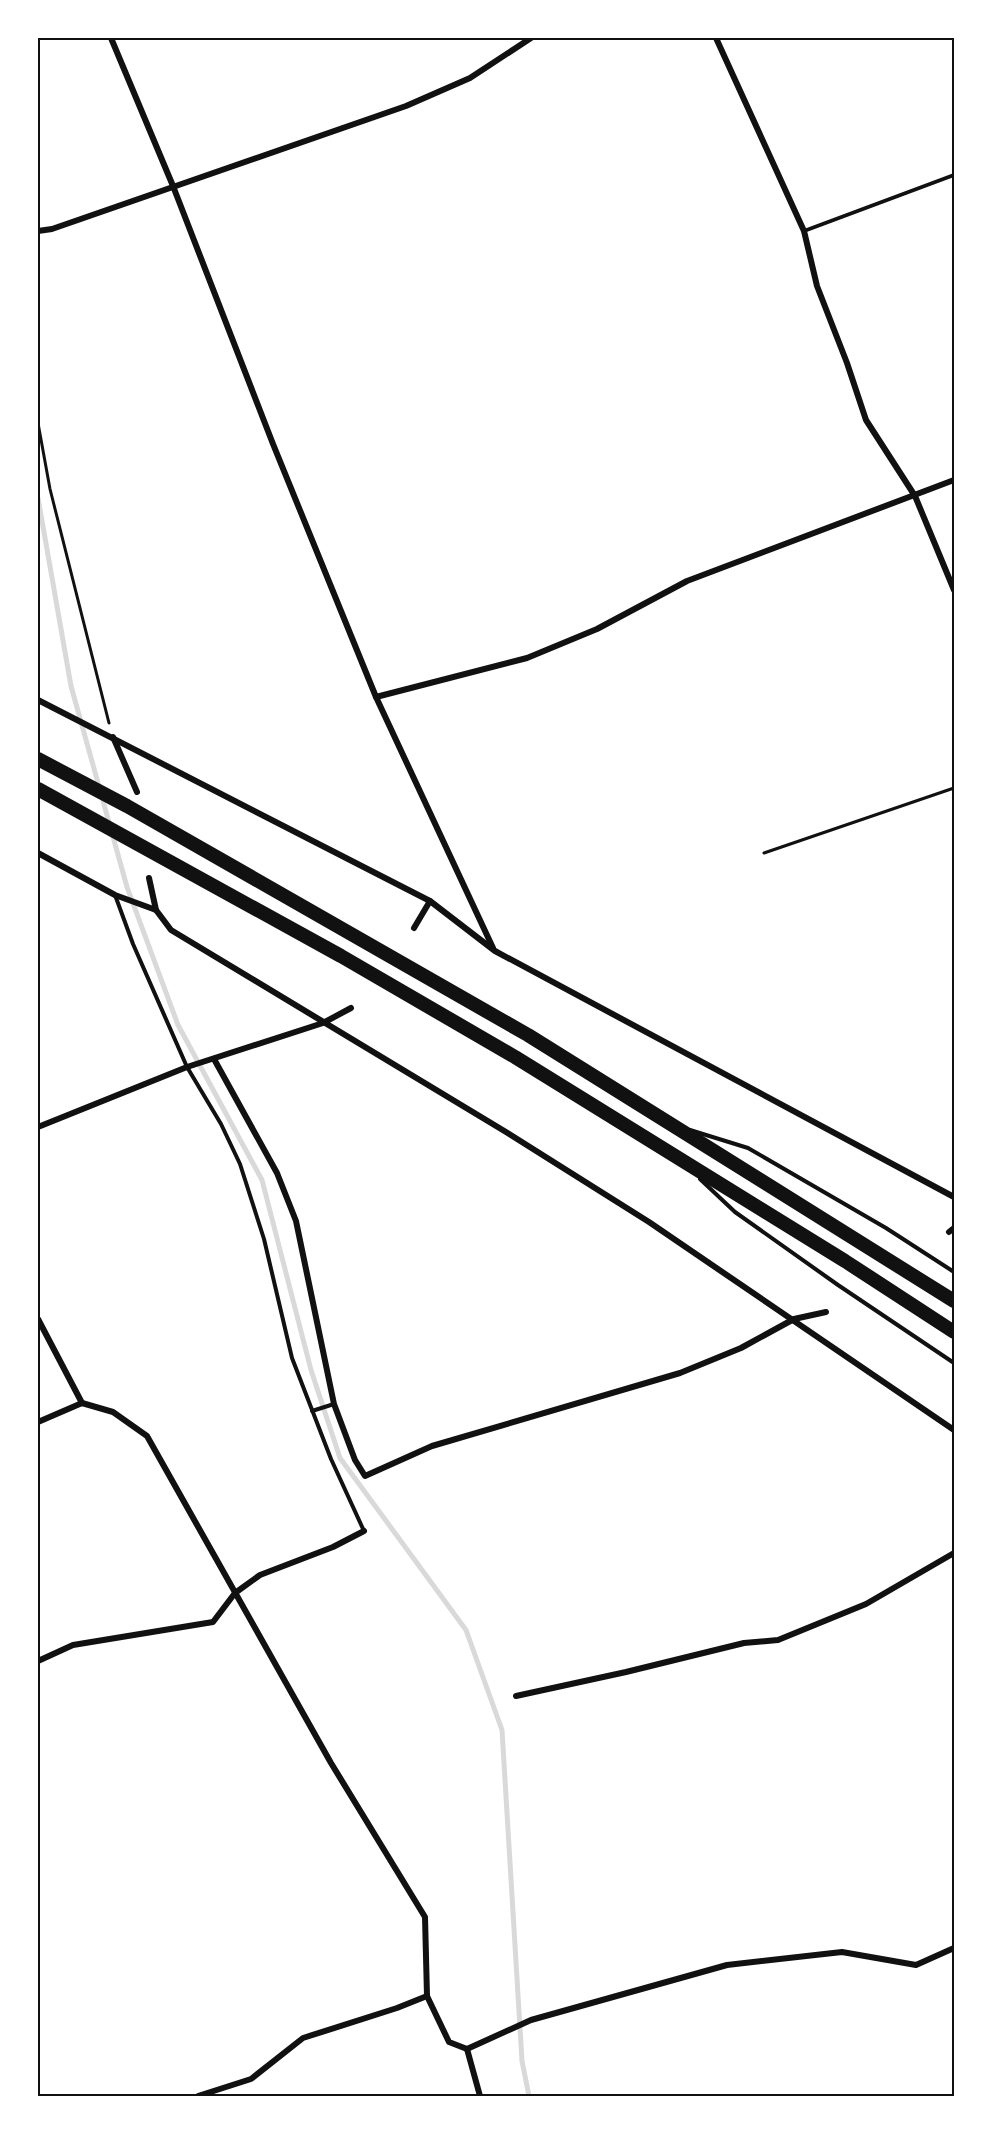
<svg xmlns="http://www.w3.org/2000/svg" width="992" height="2134" font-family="'Asap Condensed',sans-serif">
  <rect width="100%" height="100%" fill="#fff"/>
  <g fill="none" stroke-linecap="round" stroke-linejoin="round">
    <path stroke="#d9d9d9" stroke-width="5" d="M38,498L71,686L127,887L178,1025L262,1180L311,1370L340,1458L466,1630L502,1730L522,2061L529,2096"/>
    <g stroke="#111" stroke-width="3">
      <path d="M38,423L50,489L109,723"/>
      <path d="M764,853L954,788"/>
    </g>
    <g stroke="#111" stroke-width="4">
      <path d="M804,231L954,175"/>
      <path d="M115,895L133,944L187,1067L221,1124L240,1164L264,1239L292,1358L331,1459L364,1531"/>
      <path d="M690,1130L748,1148L886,1228L954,1272"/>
      <path d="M700,1179L735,1212L838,1285L954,1363"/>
      <path d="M312,1411L334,1404"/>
    </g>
    <g stroke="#111" stroke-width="6">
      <path d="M111,38L173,186L273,444L376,697L493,948"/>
      <path d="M716,38L804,231L817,286L847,363L866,420L915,496L954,590"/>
      <path d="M38,231L52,229L406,106L470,78L531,38"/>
      <path d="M376,697L527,658L597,629L687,581L954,480"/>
      <path d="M38,700L430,901L495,951L954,1197"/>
      <path d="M113,737L137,792"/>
      <path d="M38,853L115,895L156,910L171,930L506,1132L649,1222L954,1430"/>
      <path d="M149,878L156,910"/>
      <path d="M414,928L430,901"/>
      <path d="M214,1059L277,1173L296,1221L334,1404L355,1460L365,1476L432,1446L680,1373L741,1348L794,1319L826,1312"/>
      <path d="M38,1127L187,1067L323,1023L351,1008"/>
      <path d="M949,1232L954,1228"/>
      <path d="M38,1319L82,1403"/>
      <path d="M38,1422L82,1403L113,1412L147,1436L331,1763L425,1917L427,1996L449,2042L467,2049L531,2020L727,1965L842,1952L916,1965L954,1948"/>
      <path d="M38,1661L73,1645L213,1622L235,1593L260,1575L333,1547L364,1531"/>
      <path d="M516,1696L626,1672L744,1643L778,1640L866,1604L954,1553"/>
      <path d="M467,2049L480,2096"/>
      <path d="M198,2096L251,2079L303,2038L397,2008L427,1996"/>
    </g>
    <g stroke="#111" stroke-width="14">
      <path d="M38,759L127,806L528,1035L954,1301"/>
      <path d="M38,789L341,956L515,1057L845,1261L954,1332"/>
    </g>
  </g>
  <rect width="992" height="2134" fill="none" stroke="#ffffff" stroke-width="78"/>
  <rect x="39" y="39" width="914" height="2056" fill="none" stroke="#111" stroke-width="2"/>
</svg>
